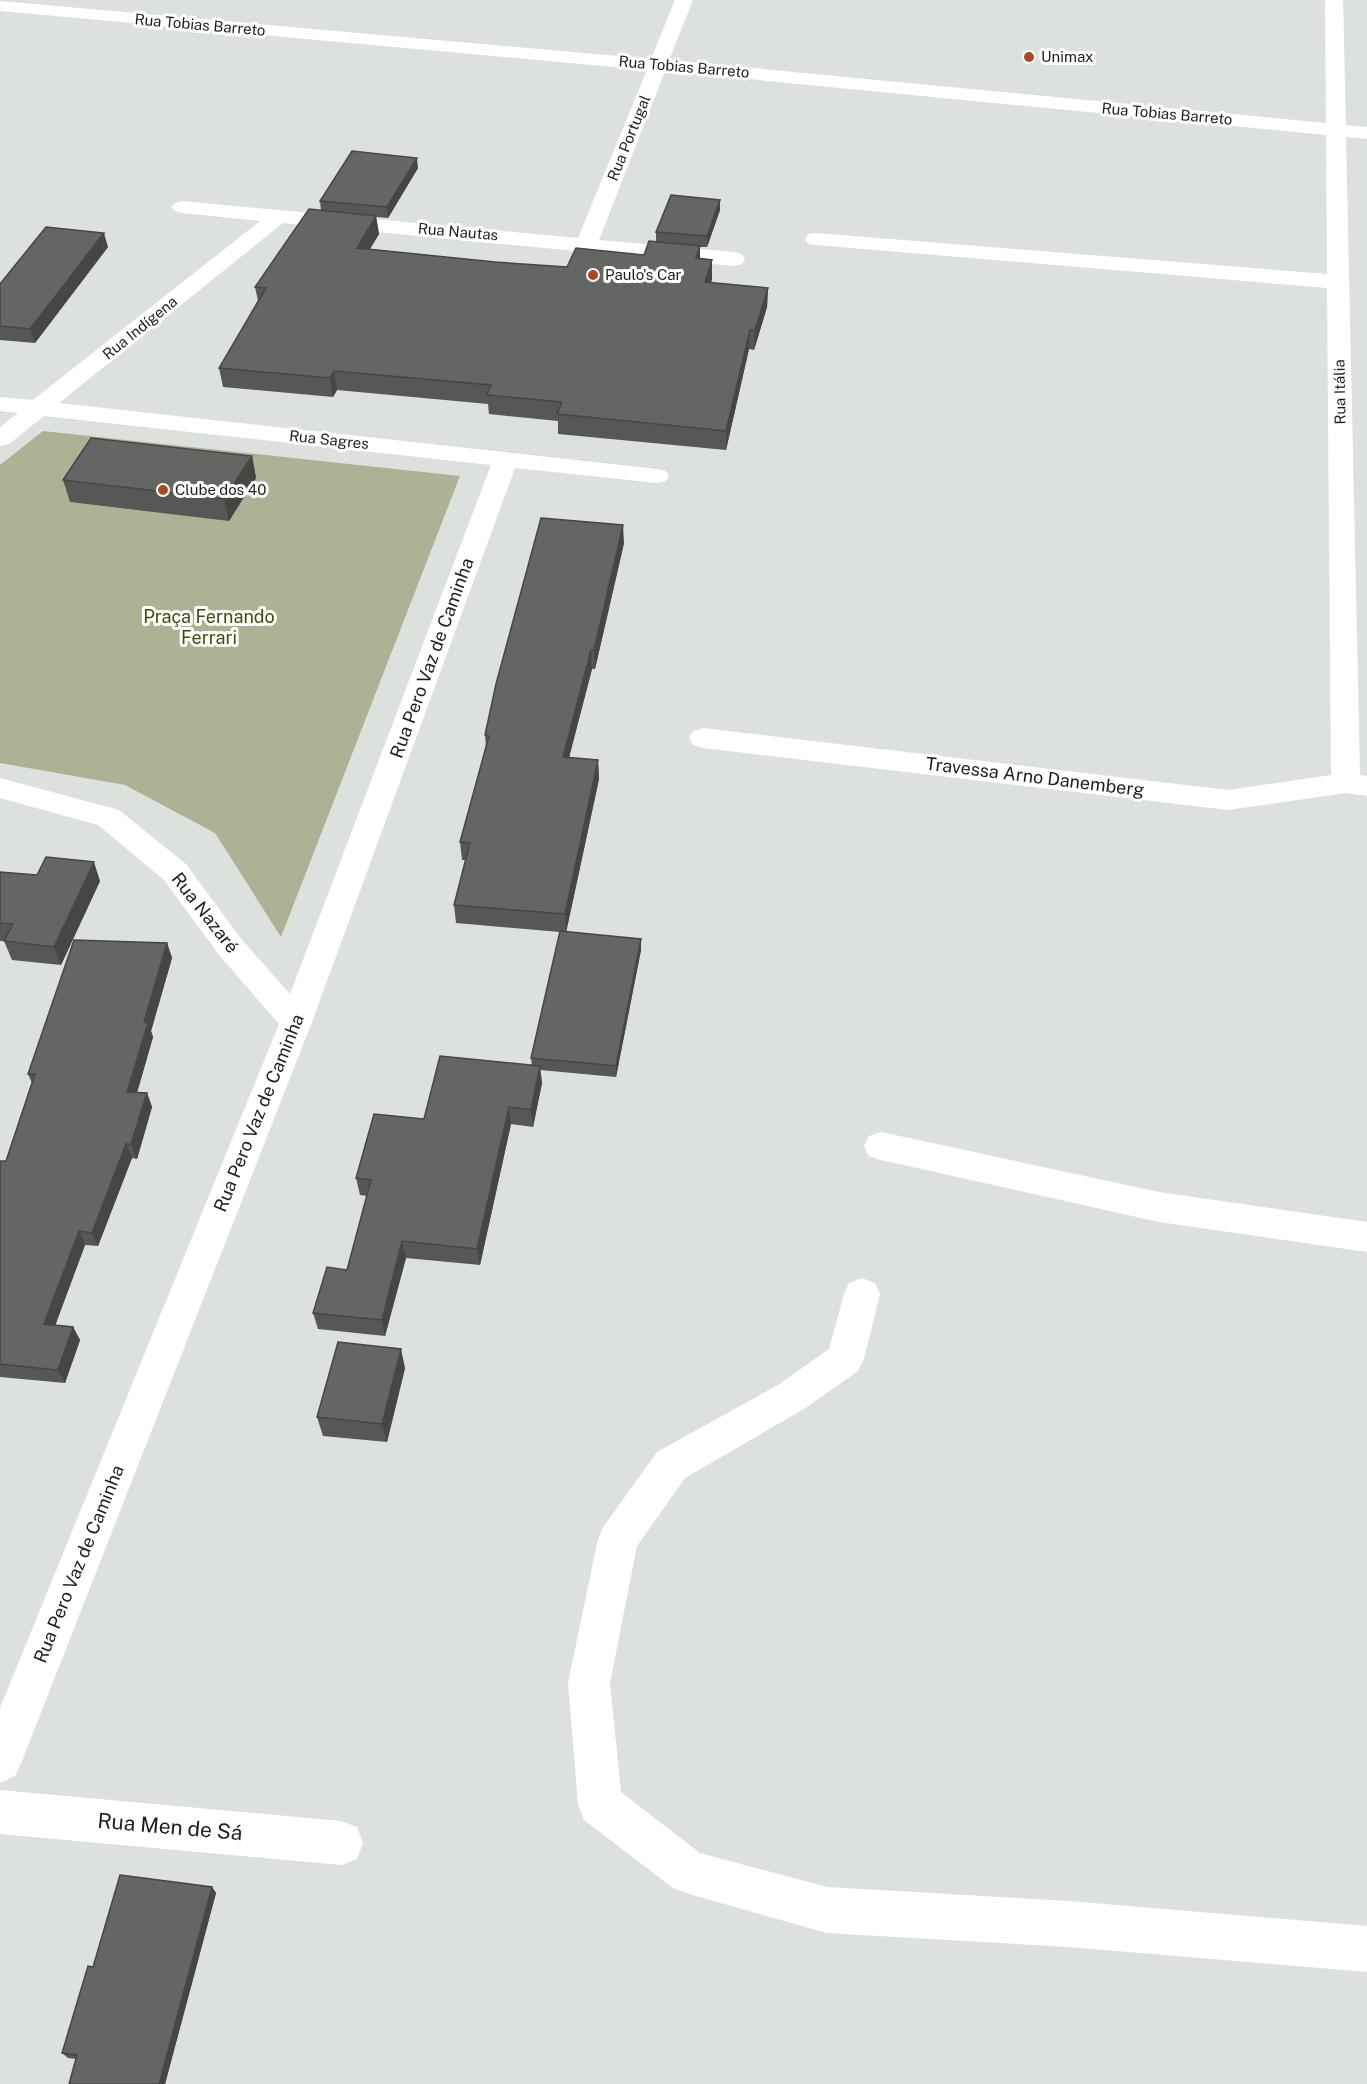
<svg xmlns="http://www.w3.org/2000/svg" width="1367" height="2084" font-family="'Public Sans',sans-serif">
  <rect width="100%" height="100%" fill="#dde1de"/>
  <path fill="#afb194" d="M43,431L460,476L281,937L215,833L125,785L0,763V465Z"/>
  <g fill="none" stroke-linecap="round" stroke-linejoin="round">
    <g fill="#fff" fill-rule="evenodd">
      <path d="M675,0H693L669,60L1326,123L1325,0H1343L1346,125L1367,127V139L1346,137L1360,775L1367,776V796L1346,793L1228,810L703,748L693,745L689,738L693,731L703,728L1228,790L1331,775L1327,288L816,245L808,244L805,239L808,234L816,233L1327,274L1326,135L665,71L599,240L734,252L742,254L745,259L742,264L734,266L283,223L59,403L657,469L666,471L669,476L666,481L657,483L515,468L312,1022L22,1761L15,1776L0,1783V1708L279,1024L220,956L164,880L98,825L0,798V778L119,810L186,864L242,940L290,994L491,465L44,416L9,444L0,446V427L18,413L0,411V397L33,400L260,221L182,213L175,211L171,207L175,203L182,201L578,238L647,70L0,11V1L651,59Z"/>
      <path d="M881,1132L1159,1192L1367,1222V1252L1159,1222L881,1160L869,1156L864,1146L869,1136Z"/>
      <path d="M862,1278L875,1283L880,1294L864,1359L858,1371L804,1409L685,1478L637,1546L610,1683L621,1792L700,1853L827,1887L1069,1901L1367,1926V1972L1069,1947L827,1933L689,1894L673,1888L584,1820L578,1804L568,1683L598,1539L604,1526L657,1452L778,1385L829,1349L844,1294L849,1283Z"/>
      <path d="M0,1790L341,1821L357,1827L363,1843L357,1859L341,1865L0,1834Z"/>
    </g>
  </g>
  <g fill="#565855">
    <path d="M418,168L388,218L376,217L379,234L370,249L495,262L567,267L644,255L656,242V232L720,200V210L707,247H700V259L712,260V279L711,283L768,288L767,307L754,350L749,349L726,450L558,434V421L489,414L488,404L337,390L333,397L223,387L219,368L258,301L255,287L321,211L320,201Z"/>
    <path d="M108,247L35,343L0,340V284Z"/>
    <path d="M252,456L256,478L229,521L70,502L63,480Z"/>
    <path d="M624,543L595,669H592L569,758L598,760L599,779L566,932L641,939V950L616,1077L540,1070L542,1083L533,1127L511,1124L480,1265L406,1258L385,1336L318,1329L313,1313L347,1270L367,1196L360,1195L356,1178L424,1119L532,1065L531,1058L560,932L456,923L454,905L465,860H462L460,842L486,747L485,735Z"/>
    <path d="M0,872L100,881L61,965L12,960L4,941H0Z"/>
    <path d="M167,943L172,958L151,1031L153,1037L137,1092L147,1093L152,1107L137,1159L132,1158L98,1246L85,1245L55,1325L73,1327L80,1340L65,1383L0,1377V1161H6L32,1083L28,1074Z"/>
    <path d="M405,1368L387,1442L323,1436L317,1417Z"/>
    <path d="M212,1887L216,1893L165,2084H69L76,2059L68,2058L62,2053L93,1967Z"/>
  </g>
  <g fill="#464745">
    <path d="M417,158L418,168L388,218L387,207Z"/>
    <path d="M720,200V210L707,247V236Z"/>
    <path d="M376,216L379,234L359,267L357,248Z"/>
    <path d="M104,233L108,247L35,343L30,329Z"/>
    <path d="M700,246V265L696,258Z"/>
    <path d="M712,260V279L704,301L705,282Z"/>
    <path d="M768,288L767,307L754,350L755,330Z"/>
    <path d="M750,330L749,349L726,450V431Z"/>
    <path d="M334,371L337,390L333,397L330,378Z"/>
    <path d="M252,456L256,478L229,521L224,499Z"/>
    <path d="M623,525L624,543L595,669L594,650Z"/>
    <path d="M591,650L592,669L564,776L563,757Z"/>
    <path d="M598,760L599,779L566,933L565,914Z"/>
    <path d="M94,862L100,881L61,965L54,947Z"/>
    <path d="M641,939V950L616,1077V1066Z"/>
    <path d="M167,943L172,958L151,1031L153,1037L133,1107L127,1092L144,1022Z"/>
    <path d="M540,1066L542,1083L533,1127L531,1110Z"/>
    <path d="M147,1093L152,1107L137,1159L131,1144Z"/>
    <path d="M509,1107L511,1124L480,1265L477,1249Z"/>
    <path d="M126,1144L132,1158L98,1246L92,1233Z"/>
    <path d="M79,1231L85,1245L51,1337L44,1324Z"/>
    <path d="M402,1241L406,1258L385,1336L382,1320Z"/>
    <path d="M73,1327L80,1340L65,1383L58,1370Z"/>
    <path d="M401,1349L405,1368L387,1442L382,1424Z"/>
    <path d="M212,1887L216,1893L165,2084H159Z"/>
  </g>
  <g fill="#646663" stroke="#464745" stroke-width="1.5">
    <path d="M352,151L417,158L387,207L320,201Z"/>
    <path d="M671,195L720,200L707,236L656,232Z"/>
    <path d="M309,209L376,216L357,248L495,262L567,267L576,248L644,255L649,241L700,246L696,258L712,260L705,282L768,288L755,330H750L726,431L557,414L562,402L487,395L491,385L334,371L330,378L219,368L266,288L255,287Z"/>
    <path d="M46,227L104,233L30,329L0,326V284Z"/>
    <path d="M91,438L252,456L224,499L63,480Z"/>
    <path d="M541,518L623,525L594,650H591L563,757L598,760L565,914L454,905L470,843L460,842L489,736L485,735L496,684Z"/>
    <path d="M46,857L94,862L54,947L4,941L13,924L0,923V872L37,875Z"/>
    <path d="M560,931L641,939L616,1066L531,1058Z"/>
    <path d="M74,940L167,943L144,1022L148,1023L127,1092L147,1093L131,1144H126L92,1233L79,1231L44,1324L73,1327L58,1370L0,1364V1161H6L35,1074H28Z"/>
    <path d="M440,1056L540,1066L531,1110L509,1107L477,1249L402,1241L382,1320L313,1313L327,1267L347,1270L371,1180L356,1178L374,1114L424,1119Z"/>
    <path d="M338,1342L401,1349L382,1424L317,1417Z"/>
    <path d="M120,1875L212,1887L159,2084H69L77,2055L62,2053L88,1966L93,1967Z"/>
  </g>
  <g fill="#ad471e" stroke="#fff" stroke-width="2">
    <circle cx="1029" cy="57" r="6"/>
    <circle cx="593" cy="275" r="6"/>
    <circle cx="163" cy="490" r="6"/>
  </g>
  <g text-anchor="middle" stroke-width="6" stroke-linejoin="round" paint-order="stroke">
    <g font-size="15" fill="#1c1d1c" stroke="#fff">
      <text transform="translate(200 25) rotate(5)" y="5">Rua Tobias Barreto</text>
      <text transform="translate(684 67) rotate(5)" y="5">Rua Tobias Barreto</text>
      <text transform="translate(1167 114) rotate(5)" y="5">Rua Tobias Barreto</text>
      <text transform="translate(629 138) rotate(-68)" y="5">Rua Portugal</text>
      <text transform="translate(458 232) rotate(5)" y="5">Rua Nautas</text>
      <text transform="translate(140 328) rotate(-39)" y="5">Rua Indígena</text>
      <text transform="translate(1340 392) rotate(-91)" y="5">Rua Itália</text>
      <text transform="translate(329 440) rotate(6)" y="5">Rua Sagres</text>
    </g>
    <g font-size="15" fill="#1c1d1c" stroke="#fff" text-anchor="start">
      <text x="1041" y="62">Unimax</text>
      <text x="605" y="280">Paulo's Car</text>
      <text x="175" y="495">Clube dos 40</text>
    </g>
    <g font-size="18" fill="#474808" stroke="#fff">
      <text x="209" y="623">Praça Fernando<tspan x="209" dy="21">Ferrari</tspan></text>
    </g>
    <g font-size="18" fill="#1c1d1c" stroke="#fff">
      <text transform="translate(432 658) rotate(-70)" y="6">Rua Pero Vaz de Caminha</text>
      <text transform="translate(1035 777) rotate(7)" y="6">Travessa Arno Danemberg</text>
      <text transform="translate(205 913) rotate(52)" y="6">Rua Nazaré</text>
      <text transform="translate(259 1113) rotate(-68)" y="6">Rua Pero Vaz de Caminha</text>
      <text transform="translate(79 1564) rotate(-68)" y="6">Rua Pero Vaz de Caminha</text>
    </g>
    <g font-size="21" fill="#1c1d1c" stroke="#fff">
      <text transform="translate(170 1827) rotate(5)" y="7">Rua Men de Sá</text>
    </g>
  </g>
</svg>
